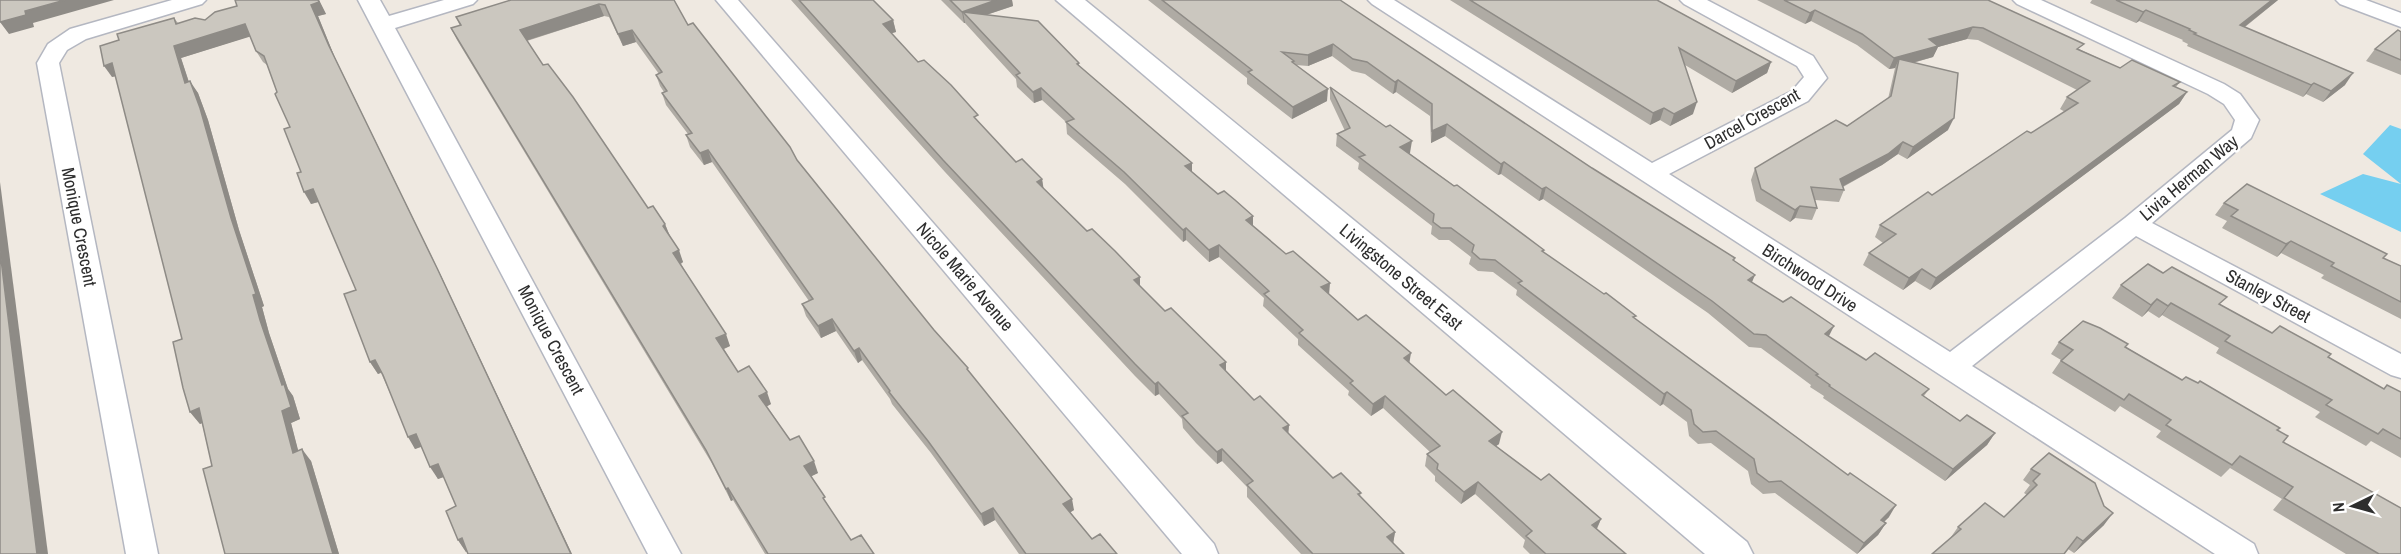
<svg xmlns="http://www.w3.org/2000/svg" width="2401" height="554" font-family="'Archivo Narrow',sans-serif">
  <rect width="100%" height="100%" fill="#efe9e1"/>
  <path fill="#75cff0" d="M2390,125L2401,129V232L2320,194L2363,174L2401,184L2363,154Z"/>
  <g fill="none" stroke-linecap="round" stroke-linejoin="round">
    <g stroke="#b4b7c1" stroke-width="3">
      <g id="street">
        <path d="M172,0H206L202,4L86,39L67,50L59,63L158,554H126L37,63L48,44L70,29Z"/>
        <path d="M358,0H380L389,16L444,0H477L473,4L395,28L681,554H648Z"/>
        <path d="M716,0H738L1214,544L1218,554H1182Z"/>
        <path d="M1368,0H1394L1652,163L1792,91L1804,77L1797,66L1684,4L1680,0H1707L1813,56L1827,78L1808,101L1669,174L1950,352L2125,218L2232,130L2235,120L2224,104L2208,94L2017,4L2013,0H2041L2224,84L2240,94L2259,120L2251,138L2152,223L2401,354V378L2391,375L2136,236L1972,366L2254,544L2258,554H2215L1372,4Z"/>
        <path d="M2336,0H2366L2401,13V27L2340,4Z"/>
      </g>
    </g>
    <g stroke="#b4b7c1" stroke-width="3">
      <path id="secondary" d="M1056,0H1085L1747,542L1753,554H1705Z"/>
    </g>
    <use href="#street" fill="#fff" fill-rule="evenodd"/>
    <use href="#secondary" fill="#fff" fill-rule="evenodd"/>
  </g>
  <g fill="#afaba4">
    <path d="M235,0H319L326,14L318,16L335,58L443,280L467,551L466,552L458,540L456,506L444,477L438,479L421,447L415,449L381,373L378,374L370,362L356,290L319,202L311,204L301,172L290,127L277,92L267,65L263,62L256,51L250,36L181,58L189,82L198,93L208,120L239,230L264,306L262,307L269,333L288,389L293,396L300,419L291,423L298,451L311,461L339,554H225L212,466L202,423L200,424L190,412L182,339L116,76L112,77L119,40L174,18L178,23L205,20L237,6Z"/>
    <path d="M511,0H674L688,25L934,330L969,372L1074,510L1070,512L1092,539L1117,554H1019L995,520L984,526L931,453L892,404L890,399L862,360L858,363L836,331L821,338L806,316L802,304L809,301L712,162L704,165L690,147L686,135L688,134L666,105L662,93L664,92L660,86L656,75L659,74L636,42L623,46L609,17L604,16L527,41L543,65L648,208L665,224L670,236L683,262L681,264L730,346L724,349L738,372L771,404L767,406L790,440L818,473L811,476L827,504L851,540L874,554H765L733,500L731,501L711,462L457,40L451,28L460,26L456,17Z"/>
    <path d="M791,0H873L893,20L896,32L891,33L918,62L978,122L1016,162L1042,179L1043,188L1165,311L1226,362V371L1254,400L1289,425L1288,433L1333,478L1361,493L1360,496L1395,532L1393,544L1404,554H1301L1247,497V487L1222,461L1217,464L1196,443L1183,428L1182,419L1159,394L1155,396L1135,376L945,172Z"/>
    <path d="M941,0H1012L1013,6L986,15L1079,63V66L1192,163V172L1218,194L1253,216V226L1358,320L1410,363L1499,444L1496,446L1541,480L1601,519L1597,529L1626,554H1530L1523,547L1525,540L1475,494L1461,504L1435,481V476L1425,466L1427,454L1430,452L1383,408L1371,416L1348,395L1349,391L1298,345V339L1263,306L1264,298L1219,257L1209,262L1186,240L1183,242L1125,184L1067,134L1066,122L1042,100L1034,103L1017,87L1016,79L965,23H964Z"/>
    <path d="M1148,0H1340L1592,168L1735,258L1734,261L1752,282L1829,337L1866,360L1929,389L1924,396L1960,421L1995,433L1987,445L1945,481L1823,398L1824,396L1810,387L1811,385L1761,348L1749,347L1708,313L1543,199L1539,201L1501,174L1498,175L1445,136L1431,143L1430,116L1396,92L1393,94L1365,74L1352,71L1332,56L1308,66L1296,65L1327,101L1292,119L1247,84V78Z"/>
    <path d="M1450,0H1657L1771,62L1767,73L1732,93L1685,65L1693,114L1670,126L1660,120L1650,125Z"/>
    <path d="M1757,0H1988L2081,50L2120,68L2180,82L2176,87L2187,92L2179,104L1930,290L1915,281L1903,290L1863,265L1869,253L1883,243L1875,237L1880,225L1932,195L2065,112L2060,109L2067,97L2077,90L1978,40L1967,39L1938,47L1933,57L1913,63L1948,130L1907,159L1898,154L1882,165L1843,187L1844,190L1839,202L1815,200L1817,208L1812,220L1795,218L1790,222L1756,201L1751,180L1755,168L1847,126L1888,99L1895,68L1889,69L1857,45L1811,21L1805,24Z"/>
    <path d="M2092,0H2278L2245,27L2345,85L2323,102L2306,94L2303,97L2187,46L2188,44L2182,41L2183,40L2139,21L2136,23L2090,3Z"/>
    <path d="M2401,32V75L2366,61L2375,49Z"/>
    <path d="M1330,87L1409,153L1544,250L1543,252L1635,319L1889,517L1884,522L1886,523L1878,535L1857,554L1775,493L1763,494L1751,484L1748,471L1711,443L1698,444L1689,436L1687,422L1663,404L1660,406L1516,295L1517,290L1493,272L1478,271L1469,264L1471,257L1449,240H1439L1431,234L1432,226L1358,169L1359,163L1336,146L1337,134L1345,131L1330,99Z"/>
    <path d="M2224,203L2384,258L2401,266V319L2321,278L2324,275L2281,253L2277,257L2222,228L2227,221L2215,215Z"/>
    <path d="M2121,285L2221,305L2272,333L2331,354L2328,357L2384,389L2401,392V458L2371,441L2366,446L2315,417L2320,412L2216,353L2219,348L2162,315L2159,318L2148,311L2142,317L2112,298Z"/>
    <path d="M2059,342L2126,347L2182,380L2278,430L2283,442L2401,554H2346L2273,510L2282,499L2230,468L2221,477L2156,437L2161,431L2120,406L2115,412L2052,373L2061,360L2051,354Z"/>
    <path d="M2049,453L2104,525L2074,553L2068,549L1951,537L1958,527L2004,517L2027,495L2024,493L2030,485L2023,480L2031,469Z"/>
  </g>
  <g fill="#8e8b86">
    <path d="M65,0H114L33,23L34,27L9,34L0,22L25,11Z"/>
    <path d="M318,0H319L326,14L318,16L335,58L443,280L572,554H571L329,46L311,5Z"/>
    <path d="M996,0H1012L1013,6L971,20L963,12L965,23H964L962,12Z"/>
    <path d="M2272,0H2278L2233,36L2240,25Z"/>
    <path d="M599,4L604,16L525,41L520,30Z"/>
    <path d="M1815,10L1811,21L1805,24L1810,13Z"/>
    <path d="M2146,10L2139,21L2136,23L2143,12Z"/>
    <path d="M893,20L896,32L885,35L883,24Z"/>
    <path d="M245,24L252,36L181,58L193,95L185,83L174,46Z"/>
    <path d="M1973,27L1967,39L1938,47L1933,57L1897,67L1899,59L1895,68L1889,69L1894,58L1929,39Z"/>
    <path d="M632,30L636,42L623,46L618,34Z"/>
    <path d="M1333,44L1332,56L1308,66V55Z"/>
    <path d="M1771,62L1767,73L1732,93L1736,81Z"/>
    <path d="M112,63L120,75L112,77L104,66Z"/>
    <path d="M2353,73L2345,85L2323,102L2331,91Z"/>
    <path d="M1398,80L1396,92L1393,94L1395,82Z"/>
    <path d="M190,81L198,93L208,120L239,230L264,306L262,307L269,333L288,389L293,396L300,419L291,423L302,465L293,453L282,411V385L260,320Z"/>
    <path d="M2314,83L2306,94L2303,97L2311,85Z"/>
    <path d="M1041,88L1042,100L1034,103L1033,92Z"/>
    <path d="M1328,89L1327,101L1292,119L1293,107Z"/>
    <path d="M2187,92L2179,104L1930,290L1936,278Z"/>
    <path d="M1697,102L1693,114L1670,126L1674,114Z"/>
    <path d="M1664,108L1660,120L1650,125L1653,113Z"/>
    <path d="M1954,118L1948,130L1907,159L1913,147Z"/>
    <path d="M1447,124L1445,136L1431,143L1432,131Z"/>
    <path d="M1412,141L1410,153L1399,159L1400,147Z"/>
    <path d="M1903,142L1898,154L1882,165L1838,189L1840,179Z"/>
    <path d="M708,150L712,162L704,165L700,153Z"/>
    <path d="M1504,162L1501,174L1498,175L1501,164Z"/>
    <path d="M1192,163V175L1185,166Z"/>
    <path d="M1042,179L1044,191L1037,182Z"/>
    <path d="M0,182L48,554H37L0,251Z"/>
    <path d="M1546,187L1543,199L1539,201L1542,189Z"/>
    <path d="M313,189L321,201L311,204L304,192Z"/>
    <path d="M1800,206L1795,218L1790,222L1795,210Z"/>
    <path d="M1253,216V228L1246,220Z"/>
    <path d="M665,224L670,237L663,226Z"/>
    <path d="M1186,228V240L1183,242V230Z"/>
    <path d="M2291,241L2281,253L2277,257L2286,244Z"/>
    <path d="M1219,245V257L1209,262V250Z"/>
    <path d="M679,250L683,262L678,265L673,253Z"/>
    <path d="M1922,269L1915,281L1903,290L1909,278Z"/>
    <path d="M1755,275L1750,287L1748,280Z"/>
    <path d="M1140,277V289L1134,280Z"/>
    <path d="M1330,283L1329,295L1321,287Z"/>
    <path d="M2157,299L2148,311L2142,317L2151,305Z"/>
    <path d="M2171,303L2162,315L2159,318L2168,306Z"/>
    <path d="M832,319L836,331L821,338L818,326Z"/>
    <path d="M1834,326L1828,338L1825,334Z"/>
    <path d="M726,334L730,346L721,350L716,338Z"/>
    <path d="M859,348L862,360L858,363L854,351Z"/>
    <path d="M1411,353L1409,365L1404,358Z"/>
    <path d="M375,360L382,372L378,374L370,362Z"/>
    <path d="M1226,362V374L1220,365Z"/>
    <path d="M1158,382L1159,394L1155,396V384Z"/>
    <path d="M767,392L771,404L764,408L759,396Z"/>
    <path d="M1667,392L1663,404L1660,406L1664,394Z"/>
    <path d="M1385,396L1383,408L1371,416L1373,404Z"/>
    <path d="M199,408L209,420L200,424L190,412Z"/>
    <path d="M1289,425L1288,437L1283,428Z"/>
    <path d="M1502,432L1499,444L1486,453L1489,441Z"/>
    <path d="M1995,433L1987,445L1945,481L1953,469Z"/>
    <path d="M416,434L423,446L415,449L408,437Z"/>
    <path d="M302,449L311,461L339,554H333Z"/>
    <path d="M1222,449V461L1217,464V452Z"/>
    <path d="M814,461L818,473L808,478L804,466Z"/>
    <path d="M438,464L446,476L438,479L430,467Z"/>
    <path d="M1478,482L1475,494L1461,504L1464,492Z"/>
    <path d="M728,488L733,500L731,501L726,489Z"/>
    <path d="M1072,499L1074,510L1065,516L1063,504Z"/>
    <path d="M1896,505L1889,517L1874,531L1881,520Z"/>
    <path d="M993,508L995,520L984,526L981,514Z"/>
    <path d="M2113,513L2104,525L2074,553L2083,541Z"/>
    <path d="M1601,519L1596,530L1592,525Z"/>
    <path d="M1886,523L1878,535L1857,554L1864,543Z"/>
    <path d="M1395,532L1393,544L1387,537Z"/>
    <path d="M462,538L470,550L466,552L458,540Z"/>
  </g>
  <g fill="#cbc7bf" stroke="#8e8b86" stroke-width="1.5">
    <path d="M0,0H65L25,11L26,15L0,22Z"/>
    <path d="M235,0H318L319,2L311,5L329,46L437,268L571,554H468L462,538L458,540L446,511L456,506L438,464L430,467L416,434L408,437L383,375L375,360L370,362L344,294L356,290L313,189L304,192L297,173L301,172L284,129L290,127L275,94L277,92L264,56L256,51L245,24L174,46L185,83L190,81L200,108L231,218L256,294L253,295L260,320L282,385L284,384L291,407L282,411L293,453L302,449L333,554H225L203,469L212,466L199,408L190,412L183,388L173,342L182,339L112,63L104,66L100,46L119,40L117,34L174,18L176,24L195,18L205,20L215,12L237,6Z"/>
    <path d="M511,0H674L688,25L693,23L790,147L797,160L934,330L968,368L967,369L1072,499L1063,504L1092,539L1100,534L1117,554H1026L993,508L981,514L928,441L889,392L890,391L859,348L854,351L832,319L818,326L802,304L813,299L708,150L700,153L686,135L692,133L662,93L667,91L656,75L662,72L632,30L618,34L605,5L599,4L520,30L543,65L548,64L573,97L648,208L653,206L665,224L663,226L679,250L673,253L726,334L716,338L738,372L749,366L767,392L759,396L790,440L799,436L814,461L804,466L825,497L823,498L851,540L861,535L874,554H768L728,488L726,489L706,450L451,28L461,25L456,17Z"/>
    <path d="M799,0H873L893,20L883,24L918,62L924,60L951,85L978,115L974,117L1016,162L1022,159L1042,179L1037,182L1087,231L1092,229L1115,251L1140,277L1134,280L1165,311L1171,308L1226,362L1220,365L1254,400L1260,396L1289,425L1283,428L1333,478L1341,473L1361,493L1358,494L1395,532L1387,537L1404,554H1313L1247,485L1253,481L1222,449L1217,452L1196,431L1182,416L1188,413L1158,382L1155,384L1135,364L943,160Z"/>
    <path d="M950,0H996L962,12Z"/>
    <path d="M1162,0H1340L1592,168L1735,258L1733,260L1755,275L1748,280L1783,302L1791,297L1834,326L1825,334L1866,360L1875,353L1929,389L1922,395L1960,421L1967,415L1995,433L1953,469L1829,386L1830,385L1816,375L1818,374L1766,335L1754,334L1712,301L1546,187L1542,189L1504,162L1501,164L1447,124L1432,131V104L1398,80L1395,82L1367,62L1353,59L1333,44L1308,55L1282,52L1294,61L1292,62L1328,89L1293,107L1248,72L1252,70Z"/>
    <path d="M1470,0H1657L1771,62L1736,81L1679,48L1697,102L1674,114L1664,108L1653,113Z"/>
    <path d="M1784,0H1988L2084,44L2077,49L2120,68L2132,60L2180,82L2173,86L2187,92L1936,278L1922,269L1909,278L1869,253L1896,234L1880,225L1928,192L1932,195L2027,131L2031,133L2078,103L2067,97L2090,81L1983,28L1973,27L1929,39L1938,46L1894,58L1862,34L1815,10L1810,13Z"/>
    <path d="M2116,0H2272L2240,25L2353,73L2331,91L2314,83L2311,85L2194,34L2196,33L2189,30L2190,29L2146,10L2143,12Z"/>
    <path d="M963,12L1038,21L1079,63L1077,64L1192,163L1185,166L1218,194L1224,191L1235,200L1253,216L1246,220L1286,254L1293,251L1330,283L1321,287L1358,320L1366,315L1411,353L1404,358L1446,395L1453,390L1502,432L1489,441L1541,480L1549,474L1601,519L1592,525L1626,554H1546L1526,536L1532,531L1478,482L1464,492L1437,469L1438,464L1427,454L1440,446L1385,396L1373,404L1350,383L1353,381L1299,333L1303,330L1264,294L1269,291L1219,245L1209,250L1186,228L1183,230L1124,172L1066,122L1074,119L1041,88L1033,92L1016,75L1020,73Z"/>
    <path d="M2398,30L2401,32V60L2375,49Z"/>
    <path d="M1899,59L1958,73L1954,118L1913,147L1903,142L1888,154L1840,179L1844,190L1811,187L1817,208L1800,206L1795,210L1761,189L1755,168L1836,120L1847,126L1891,96Z"/>
    <path d="M1330,87L1386,127L1390,125L1412,141L1400,147L1454,186L1457,185L1544,250L1542,251L1604,294L1606,293L1636,316L1633,317L1848,475L1850,473L1896,505L1881,520L1886,523L1864,543L1781,481L1769,482L1757,473L1754,459L1716,431L1703,432L1694,424L1691,410L1667,392L1664,394L1518,283L1522,281L1495,260L1480,259L1472,252L1474,245L1451,228H1441L1433,222L1434,214L1359,157L1365,155L1337,134L1350,128Z"/>
    <path d="M2247,184L2387,254L2383,258L2401,266V302L2331,266L2334,263L2291,241L2286,244L2231,216L2238,210L2224,203Z"/>
    <path d="M0,251L37,554H0Z"/>
    <path d="M2148,264L2163,273L2172,267L2227,297L2219,304L2272,333L2280,326L2331,354L2328,357L2384,389L2387,385L2401,392V439L2383,429L2378,434L2326,405L2332,400L2225,341L2230,336L2171,303L2168,306L2157,299L2151,305L2121,285Z"/>
    <path d="M2083,321L2100,328L2128,344L2125,347L2182,380L2186,377L2198,383L2200,381L2280,428L2277,430L2288,436L2283,442L2401,508V554H2379L2284,498L2293,487L2240,456L2232,465L2166,425L2171,420L2129,394L2124,400L2061,361L2073,350L2059,342Z"/>
    <path d="M2049,453L2095,483L2104,506L2113,513L2083,541L2077,537L2064,554H1932L1961,529L1958,527L1985,503L2004,517L2037,485L2033,481L2040,474L2031,469Z"/>
  </g>
  <g text-anchor="middle" stroke-width="5" stroke-linejoin="round" paint-order="stroke">
    <g font-size="18" fill="#2e2e2e" stroke="#fff">
      <text transform="translate(1752 119) rotate(-29)" y="6">Darcel Crescent</text>
      <text transform="translate(2189 178) rotate(-40)" y="6">Livia Herman Way</text>
      <text transform="translate(79 227) rotate(79)" y="6">Monique Crescent</text>
      <text transform="translate(965 277) rotate(49)" y="6">Nicole Marie Avenue</text>
      <text transform="translate(1401 277) rotate(40)" y="6">Livingstone Street East</text>
      <text transform="translate(1810 278) rotate(33)" y="6">Birchwood Drive</text>
      <text transform="translate(2268 296) rotate(28)" y="6">Stanley Street</text>
      <text transform="translate(551 340) rotate(62)" y="6">Monique Crescent</text>
    </g>
  </g>
  <g transform="translate(2353 506) rotate(265)" stroke="#ffffff" stroke-width="4.5" paint-order="stroke">
  <path d="M0-4.5L10 22L0 15L-10 22Z" fill="#2e2e2e"/>
  <text y="-9" font-size="16" font-weight="bold" text-anchor="middle" fill="#2e2e2e">N</text>
  </g>
</svg>
